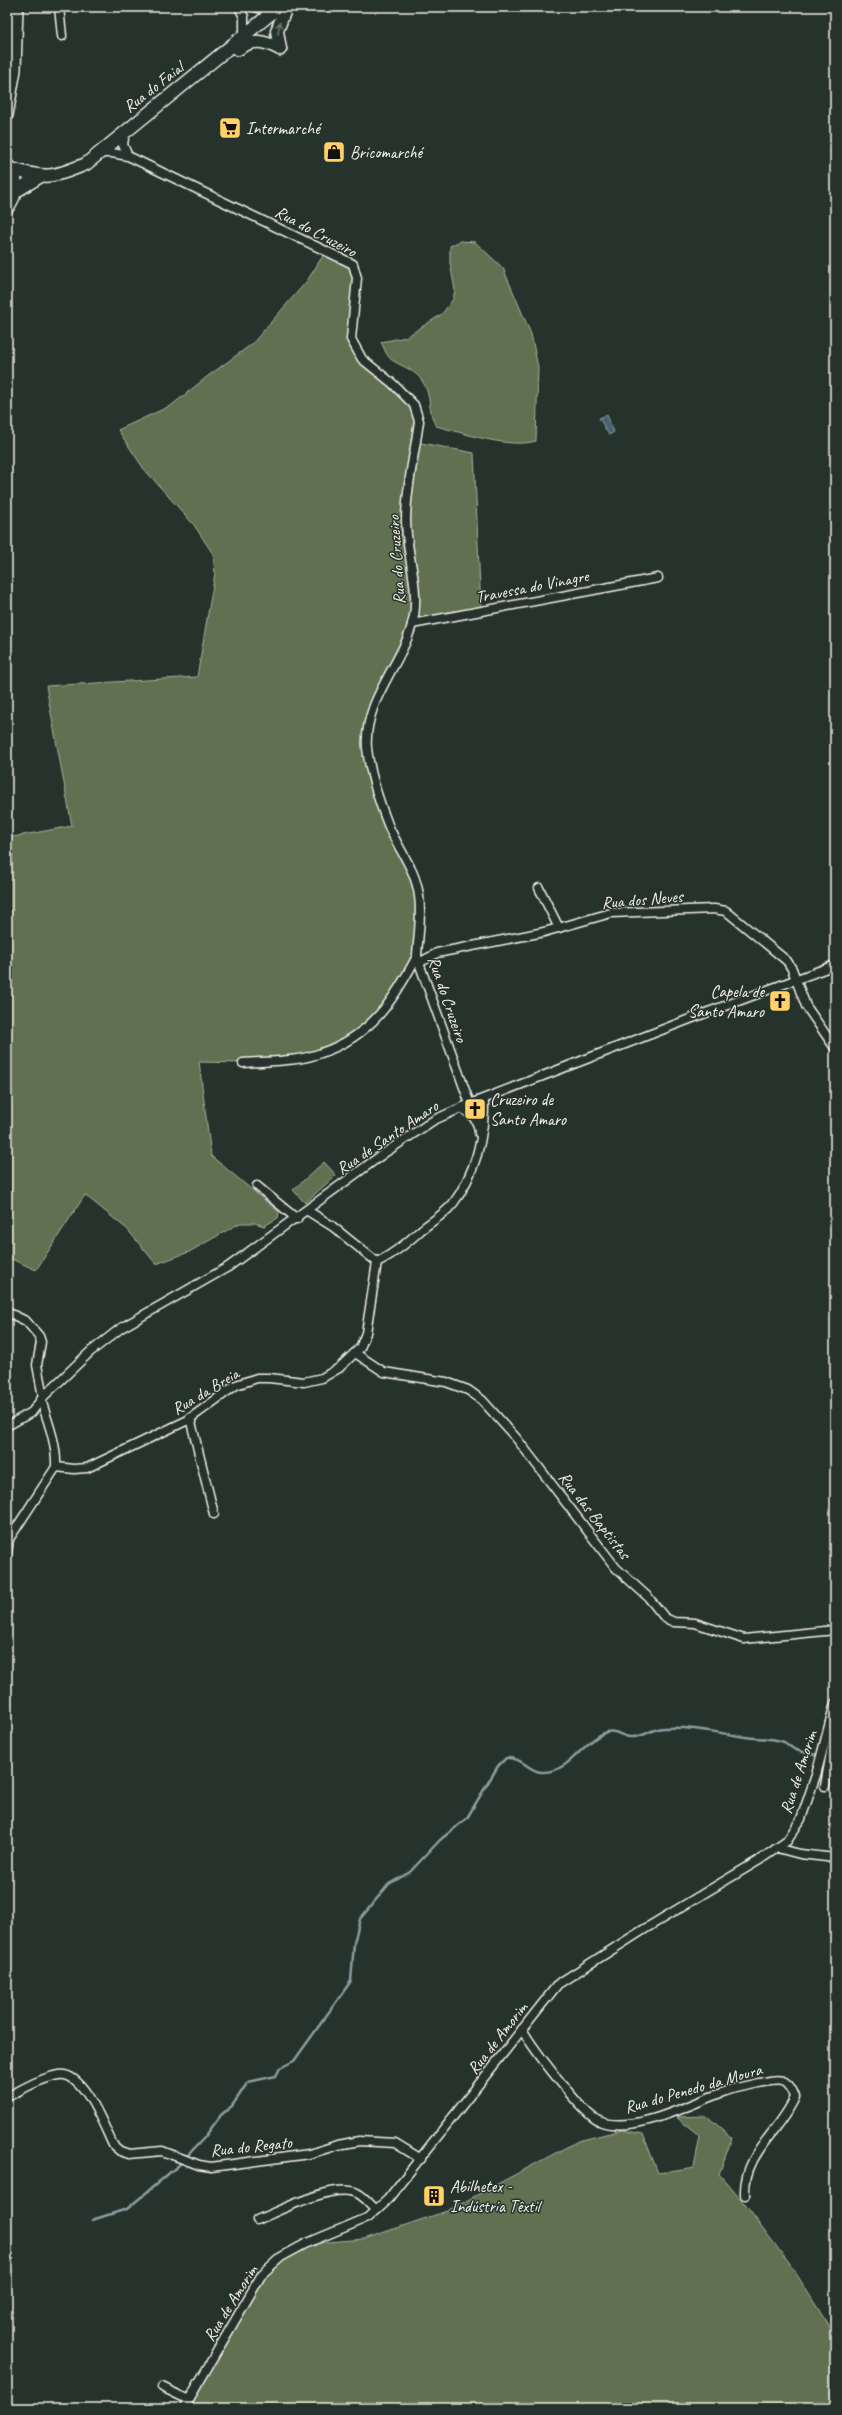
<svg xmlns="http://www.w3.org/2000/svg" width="842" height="2415" font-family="Caveat,sans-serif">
  <rect width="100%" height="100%" fill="#26332d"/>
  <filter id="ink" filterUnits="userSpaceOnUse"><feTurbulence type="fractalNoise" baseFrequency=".025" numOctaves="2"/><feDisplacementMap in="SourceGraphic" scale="8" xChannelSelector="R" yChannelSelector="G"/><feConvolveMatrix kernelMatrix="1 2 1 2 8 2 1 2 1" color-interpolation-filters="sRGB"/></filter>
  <g filter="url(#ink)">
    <g fill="#616f51" stroke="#aab09c">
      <path d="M460,241L475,242L503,268L531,334L538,367L536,441C509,449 464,433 436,426C427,412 433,392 419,377C412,369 401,366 392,360C387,357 384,348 381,342L406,337L442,314L453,299L455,290L450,263V246Z"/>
      <path d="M324,254L353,264L352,339L362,359L414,405L416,442L474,453L481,611L412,624L368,729L373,781L420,896L417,956L374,1022L320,1054L243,1063L199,1062L211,1156L279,1212L278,1218L264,1226L255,1223H240L189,1252L156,1264L127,1229L85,1195L36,1270L7,1257V838L72,826L46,686L197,677L215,573L213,554L194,525L144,469L118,430L172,405L208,376L252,344L307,281Z"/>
      <path d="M324,1162L336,1175L305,1203L293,1190Z"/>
      <path d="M707,2116L732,2138L719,2174L744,2203L794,2270L835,2336V2408H184L262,2274L305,2244L364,2239L447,2211L578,2141L622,2130L643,2134L658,2173L694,2167L700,2136L676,2117Z"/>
    </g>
    <path fill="#49646e" stroke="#8d9c9f" d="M607,415L614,432L609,435L599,418Z"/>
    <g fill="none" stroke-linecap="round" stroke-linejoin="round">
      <g stroke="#8d9c9f" stroke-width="2.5">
        <path d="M188,2155L204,2138L221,2115L232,2106L248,2082L276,2076L280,2068L294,2061L351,1981L354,1943L360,1919L389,1884L410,1872L440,1840L467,1818L498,1766L506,1758C523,1757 528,1771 541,1772C569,1774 582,1742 604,1733C616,1728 622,1738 633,1737C644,1737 653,1728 664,1728C691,1726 718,1733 745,1737C757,1739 772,1737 784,1742C788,1744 790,1747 794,1749C801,1752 810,1754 817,1755"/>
        <path d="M92,2220L127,2209L180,2164"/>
      </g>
      <g stroke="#f4f1e8" stroke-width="11">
        <g id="street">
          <path d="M59,7L62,36"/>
          <path d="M239,7L244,17V37"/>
          <path d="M255,7L273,12"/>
          <path d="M125,132L123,145L128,156"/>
          <path d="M99,153H112L128,156L353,264L357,278L351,339L362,359L392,383L414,405L419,421C415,453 406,487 406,520C406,552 419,584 414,616C406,661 363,698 367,748C370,775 379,802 389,827C399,850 416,870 419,896C422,915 418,937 417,956L419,963L470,1104"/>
          <path d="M412,624L658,578"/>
          <path d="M539,888L559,928"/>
          <path d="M419,963L437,953L544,932L611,913L714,909L726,911L787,961L792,969L806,1006L835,1048"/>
          <path d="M243,1063C268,1061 298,1062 321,1053C371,1036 394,1000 417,956"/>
          <path d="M461,1108C472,1114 478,1120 479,1133"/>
          <path d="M257,1186L297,1219"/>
          <path d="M377,1262C394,1254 407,1243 421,1230C431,1222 444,1214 452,1205C475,1175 485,1136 484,1099"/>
          <path d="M7,1312L26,1321L39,1336L41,1342L37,1365L43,1397"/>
          <path d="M355,1353L384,1372L446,1382L468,1390L482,1400L517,1439L616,1568L648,1597L665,1618L674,1622L695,1623L744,1639L835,1630"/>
          <path d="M190,1418L214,1514"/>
          <path d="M7,1426L32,1412L43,1397L90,1352L121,1328L228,1267L383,1154L434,1120L470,1104L695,1017L835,965"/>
          <path d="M56,1467L74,1469L87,1468L188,1420L236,1385L257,1378H269L304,1382L322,1378L339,1368L360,1348L366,1333L377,1262L332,1226L308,1211"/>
          <path d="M7,1554L9,1539L56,1467C57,1444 48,1422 41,1400"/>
          <path d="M825,1786L834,1735L830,1722"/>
          <path d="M777,1848L800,1854L835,1858"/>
          <path d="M522,2029C532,2047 583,2115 599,2121C636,2136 696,2100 732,2089C741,2087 750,2085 759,2083C767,2082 778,2078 785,2082C791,2086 793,2091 795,2097C781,2131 743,2153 745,2195"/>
          <path d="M7,2097C23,2089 41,2078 59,2075C84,2071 104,2127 113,2145L120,2151L129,2154L162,2151L199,2165L211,2167L309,2154L338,2145L359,2141L395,2143L421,2159"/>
          <path d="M257,2220C279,2211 335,2182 357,2193C365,2197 370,2204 376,2210"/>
          <path d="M162,2387L189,2400"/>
          <path d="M184,2408L262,2274L281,2257L305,2244L367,2218L388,2199L558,1984L643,1930L761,1859L787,1841L801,1819L816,1775L835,1703"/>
        </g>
      </g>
      <g stroke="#f4f1e8" stroke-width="14">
        <g id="secondary">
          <path d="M7,59L8,7"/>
          <path d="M7,115L15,70L17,7"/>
        </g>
      </g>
      <g stroke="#f4f1e8" stroke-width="15">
        <g id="primary">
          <path d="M238,49C254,38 264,41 280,49"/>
          <path d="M280,49L277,31L286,7"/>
          <path d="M11,169C47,179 51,178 86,164L279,7"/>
          <path d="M16,191L39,177"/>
          <path d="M7,208C17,195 20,179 8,166"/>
        </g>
      </g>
      <use href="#street" stroke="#26332d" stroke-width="8"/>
      <use href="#secondary" stroke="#26332d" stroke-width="11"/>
      <use href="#primary" stroke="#26332d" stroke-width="12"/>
    </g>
    <defs><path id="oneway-shaft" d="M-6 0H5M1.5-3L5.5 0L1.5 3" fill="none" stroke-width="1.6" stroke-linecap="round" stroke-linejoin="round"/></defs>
    <use stroke="#6e766e" href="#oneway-shaft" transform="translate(279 28) rotate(-81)"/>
  </g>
  <defs>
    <g id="supermarket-square" transform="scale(1.15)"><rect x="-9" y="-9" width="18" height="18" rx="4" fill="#ffd166" stroke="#26332d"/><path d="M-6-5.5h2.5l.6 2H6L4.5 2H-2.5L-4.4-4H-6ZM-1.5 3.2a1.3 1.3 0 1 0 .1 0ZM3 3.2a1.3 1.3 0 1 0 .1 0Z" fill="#111"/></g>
    <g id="shop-square" transform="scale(1.15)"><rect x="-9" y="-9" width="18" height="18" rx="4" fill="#ffd166" stroke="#26332d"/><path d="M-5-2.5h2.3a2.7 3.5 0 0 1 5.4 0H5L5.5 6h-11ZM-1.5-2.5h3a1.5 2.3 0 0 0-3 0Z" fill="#111"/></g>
    <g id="church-square" transform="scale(1.15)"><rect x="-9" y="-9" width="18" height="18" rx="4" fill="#ffd166" stroke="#26332d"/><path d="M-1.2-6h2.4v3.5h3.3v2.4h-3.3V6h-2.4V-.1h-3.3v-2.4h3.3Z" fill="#111"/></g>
    <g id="building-square" transform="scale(1.15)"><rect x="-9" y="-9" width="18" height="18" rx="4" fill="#ffd166" stroke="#26332d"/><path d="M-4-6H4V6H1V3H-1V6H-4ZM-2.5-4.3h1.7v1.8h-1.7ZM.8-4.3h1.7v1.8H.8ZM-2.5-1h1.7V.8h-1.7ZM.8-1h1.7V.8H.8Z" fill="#111"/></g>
  </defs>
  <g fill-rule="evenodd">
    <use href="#supermarket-square" x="230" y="128"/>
    <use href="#shop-square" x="334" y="152"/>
    <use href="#church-square" x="780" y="1001"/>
    <use href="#church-square" x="475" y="1109"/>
    <use href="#building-square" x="434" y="2196"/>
  </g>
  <g text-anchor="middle" stroke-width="3" stroke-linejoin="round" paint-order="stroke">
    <g font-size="17" fill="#f4f1e8" stroke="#26332d">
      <text transform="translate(153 87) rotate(-38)" y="6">Rua do Faial</text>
      <text transform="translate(316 231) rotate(28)" y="6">Rua do Cruzeiro</text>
      <text transform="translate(396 560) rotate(-94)" y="6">Rua do Cruzeiro</text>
      <text transform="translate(532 586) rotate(-11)" y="6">Travessa do Vinagre</text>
      <text transform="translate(642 899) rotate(-5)" y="6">Rua dos Neves</text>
      <text transform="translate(448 999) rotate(71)" y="6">Rua do Cruzeiro</text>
      <text transform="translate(387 1137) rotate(-34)" y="6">Rua de Santo Amaro</text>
      <text transform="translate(205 1391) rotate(-31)" y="6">Rua da Breia</text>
      <text transform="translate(595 1515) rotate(52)" y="6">Rua das Baptistas</text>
      <text transform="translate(798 1772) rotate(-72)" y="6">Rua de Amorim</text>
      <text transform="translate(497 2038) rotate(-52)" y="6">Rua de Amorim</text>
      <text transform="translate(693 2088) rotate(-16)" y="6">Rua do Penedo da Moura</text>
      <text transform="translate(251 2146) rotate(-6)" y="6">Rua do Regato</text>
      <text transform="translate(230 2303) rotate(-58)" y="6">Rua de Amorim</text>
    </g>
    <g font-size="17" fill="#f4f1e8" stroke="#26332d" text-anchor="start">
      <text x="246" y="134">Intermarché</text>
      <text x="350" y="158">Bricomarché</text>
      <text x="764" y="997" text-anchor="end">Capela de<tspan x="764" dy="20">Santo Amaro</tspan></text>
      <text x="490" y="1105">Cruzeiro de<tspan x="490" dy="20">Santo Amaro</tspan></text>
      <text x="450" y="2192">Abilhetex -<tspan x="450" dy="20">Indústria Têxtil</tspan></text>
    </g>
  </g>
  <rect width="842" height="2415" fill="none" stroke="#26332d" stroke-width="24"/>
  <rect x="12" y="12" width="818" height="2391" fill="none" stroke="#f4f1e8" stroke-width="1.5" filter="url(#ink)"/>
</svg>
